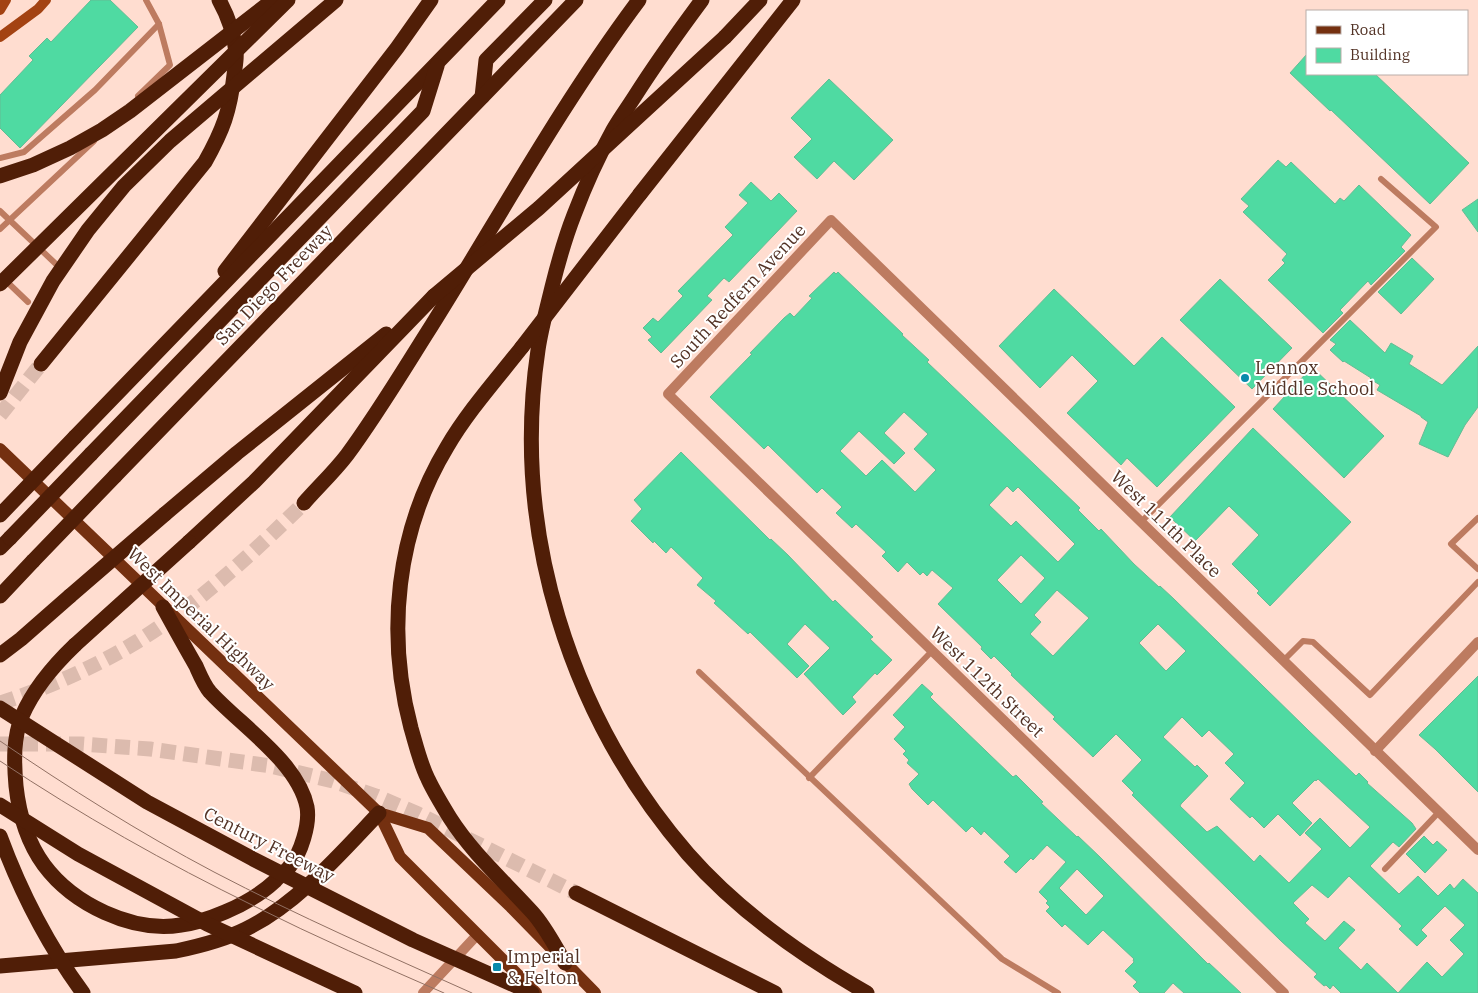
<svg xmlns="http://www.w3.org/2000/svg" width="1478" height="993" font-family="'IBM Plex Serif',serif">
  <rect width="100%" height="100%" fill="#ffddd0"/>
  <g fill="#4fdaa2" stroke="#64bc94" fill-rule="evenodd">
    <path d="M91,0H110L138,27L20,148L0,128V95L33,60L29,56L47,38L51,42Z"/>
    <path d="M1307,54V74H1375L1469,163L1430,204L1331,110L1330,111L1290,73Z"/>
    <path d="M829,79L893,140L854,180L834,161L817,179L794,157L812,139L791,118Z"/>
    <path d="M1278,160L1286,167L1291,162L1335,204L1340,198L1344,201L1359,185L1411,235L1401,247L1405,251L1371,285L1368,281L1340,310L1343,313L1323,333L1268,280L1285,263L1282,260L1287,254L1243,212L1249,206L1241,199Z"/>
    <path d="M751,182L771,201L779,193L797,211L729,282L724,278L707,296L712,300L661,353L648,340L652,337L643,328L653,318L658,322L683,296L678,291L733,235L725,227L748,203L739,195Z"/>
    <path d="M1478,199V232L1462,210Z"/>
    <path d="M1412,258L1434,279L1401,314L1378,292Z"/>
    <path d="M834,272L836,274L838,272L903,334L902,335L929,360L927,362L1080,508L1078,510L1099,531L1101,529L1134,564L1159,587L1160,586L1174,599L1308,730L1356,776L1359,773L1368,782L1367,783L1412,823L1416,829L1399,847L1393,842L1370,866L1399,894L1418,876L1438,896L1450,884L1454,889L1463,879L1478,893V993H1341L1333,985L1330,989L1326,985L1324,986L1314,977L1317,974L1281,941L1132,795L1134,793L1122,781L1142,760L1116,734L1093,757L1053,719L1055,717L1011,675L1012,674L994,656L991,659L981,649L982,647L938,604L953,588L932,570L927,576L923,572L920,575L907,562L898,572L882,556L886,552L856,524L852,528L836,513L842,507L822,488L817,493L768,445L764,449L710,397L752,354L750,353L784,318L790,313L794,317L812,298L809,296ZM904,412L928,434L914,449L936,470L915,492L882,460L866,476L840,451L859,431L894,464L905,453L884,433ZM1007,486L1013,492L1018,487L1075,544L1058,562L1016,521L1011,526L989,505ZM1021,555L1045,578L1021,604L997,580ZM1057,590L1089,618L1053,656L1030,634L1041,622L1034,615ZM1158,624L1186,651L1166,671L1139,643ZM1182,717L1202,737L1209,730L1234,754L1225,763L1245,783L1230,799L1250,818L1252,816L1264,828L1278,814L1300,836L1312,823L1292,803L1315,780L1316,781L1318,779L1370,827L1350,848L1320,818L1305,833L1322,849L1289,883L1260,855L1254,862L1217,826L1207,832L1180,806L1181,804L1208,776L1197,765L1195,767L1163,737ZM1349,876L1402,926L1399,929L1417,946L1427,936L1421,930L1445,906L1465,925L1450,940L1464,954L1442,977L1427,962L1398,993L1367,963L1361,970L1338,948L1355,930L1344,921L1325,941L1305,923L1309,919L1293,903L1312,885L1328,898Z"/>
    <path d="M1220,279L1292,348L1252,389L1180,320Z"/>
    <path d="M1054,289L1134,366L1162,337L1235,407L1157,487L1127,458L1121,465L1067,413L1098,381L1072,355L1040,388L999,346Z"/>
    <path d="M1350,320L1385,353L1391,343L1413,356L1409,364L1442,385L1478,346V407L1465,425L1448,457L1419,444L1428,422L1421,417V416L1377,390L1380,385L1370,379L1371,378L1344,361L1343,362L1330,350L1336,344L1330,340Z"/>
    <path d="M1312,367L1384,436L1344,478L1273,409Z"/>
    <path d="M1253,428L1351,522L1270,606L1257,593L1259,591L1232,564L1259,535L1229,506L1195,541L1170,517Z"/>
    <path d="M681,452L770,540L771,539L788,555L833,602L835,600L873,637L870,639L892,660L877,675L875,673L852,697L856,702L843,715L804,674L830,648L805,624L787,644L809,666L797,678L750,632L748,634L714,603L716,601L697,585L703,578L671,547L666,553L654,541L653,543L631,521L642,509L634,500Z"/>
    <path d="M1478,676V792L1435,749L1419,735Z"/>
    <path d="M922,684L933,694L930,697L934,701L1013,777L1016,775L1043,802L1041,803L1077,837L1078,836L1100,857L1208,964L1209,963L1241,993H1184L1173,983L1164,993H1140L1133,986L1137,982L1125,971L1134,962L1133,960L1134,959L1103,930L1088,945L1065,924L1062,927L1046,911L1050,907L1046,903L1048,901L1039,892L1066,862L1047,845L1033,860L1031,858L1016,873L1004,862L1010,856L984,831L981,835L972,826L966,832L933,800L928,805L912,789L909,784L919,774L907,763L909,760L903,754L906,751L894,739L905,727L893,715ZM1077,869L1104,896L1086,915L1059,888Z"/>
    <path d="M1424,836L1433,845L1437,841L1447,850L1425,873L1406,854Z"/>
  </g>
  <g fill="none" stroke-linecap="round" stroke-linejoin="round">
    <g stroke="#dcbbae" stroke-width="15" stroke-dasharray="15 8" stroke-linecap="butt">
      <path d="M0,415L41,364"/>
      <path d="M0,703C48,688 95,667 138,641C199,603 253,553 304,503"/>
      <path d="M0,744H81L150,749L271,766L333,781L376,796L418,814L576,893"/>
    </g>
    <g stroke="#bd7b60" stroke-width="6">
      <path d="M138,96L170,65L159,24L146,0"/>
      <path d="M0,158L24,152L95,90L159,24"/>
      <path d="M0,211L58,266"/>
      <path d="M0,229L94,141"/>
      <path d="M4,279L28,302"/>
      <path d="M1478,518L1451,544L1478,569"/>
      <path d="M1141,522L1436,227L1381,179"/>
      <path d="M1283,661L1303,641L1313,642L1370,695L1478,582"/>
      <path d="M699,672L1002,959L1058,993"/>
      <path d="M809,778L932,651"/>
      <path d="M1385,869L1439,812"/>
    </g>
    <g stroke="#bd7b60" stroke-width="10">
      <path d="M1375,751L1478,642"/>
      <path d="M423,993L478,934"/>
      <path d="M1284,993L668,394L831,220L1478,850"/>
    </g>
    <g stroke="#a34212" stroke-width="10">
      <path d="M0,10L6,0"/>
      <path d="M0,37L38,9L46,0"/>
    </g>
    <g stroke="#743010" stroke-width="12">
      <path d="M0,449L379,813L400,857L536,993"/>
      <path d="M379,813L428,828L511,907L595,993"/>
    </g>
    <g stroke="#501e07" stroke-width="15">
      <path d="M702,0C679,31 656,63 635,96C628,107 620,118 613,130C598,157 585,186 574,215C565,238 558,263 552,287C547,308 541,329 538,350C511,530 569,716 688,854C738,911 802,956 867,993"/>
      <path d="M725,37L760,0"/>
      <path d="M482,97L486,60L545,0"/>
      <path d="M640,194L793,0"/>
      <path d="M225,271L397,48L431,0"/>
      <path d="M522,347C497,379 468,411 447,447C396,531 386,634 411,728C416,745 420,763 428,779C434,792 442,805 450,818C473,854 504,881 532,912C545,926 555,946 565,963"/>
      <path d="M41,364L205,162C223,130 230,111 234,75C235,67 237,59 236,52C234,34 228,16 219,0"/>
      <path d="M75,437L498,0"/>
      <path d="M91,454L423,111L437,66"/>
      <path d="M115,476L576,0"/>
      <path d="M304,503C318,487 334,472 347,455C378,413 404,369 432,325C500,216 562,103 639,0"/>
      <path d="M165,514L237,453L386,334"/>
      <path d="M189,542L254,482L434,296"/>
      <path d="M0,548L10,538"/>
      <path d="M0,596L33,561"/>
      <path d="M75,645C53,666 34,688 22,716C13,738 14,763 16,786C19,814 28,843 44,865C73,904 132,933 181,925C196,923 211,918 225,912C244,904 260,895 275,881C279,876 286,872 290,866C301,853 310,824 307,807C298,762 240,725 210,692C204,685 200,675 196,666C185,647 174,627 163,607"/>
      <path d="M0,655L21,639L70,596"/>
      <path d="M576,893L775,993"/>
      <path d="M0,966L176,951C200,946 224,940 246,929C297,904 340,854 379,813"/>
    </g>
    <g stroke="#917063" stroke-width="1">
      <path d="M0,741C69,788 140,833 214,872C298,916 385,954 472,993"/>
      <path d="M0,761C81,815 166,863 254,906C316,937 380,965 444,993"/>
    </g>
    <g stroke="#501e07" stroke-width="15">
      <path d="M0,176L33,165L70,148L102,130L130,111L273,0"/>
      <path d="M0,284L288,0"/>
      <path d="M434,296L539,208L725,37"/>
      <path d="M522,347L640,194"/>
      <path d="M0,393L20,342L53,281L88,230L124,186L170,141L336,0"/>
      <path d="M0,515L75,437"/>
      <path d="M10,538L91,454"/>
      <path d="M33,561L115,476"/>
      <path d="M70,596L165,514"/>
      <path d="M75,645L189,542"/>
      <path d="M0,708L147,802L253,859L413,940L532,993"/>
      <path d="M0,805L78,854L207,924L355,993"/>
      <path d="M0,836C21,893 48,945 83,993"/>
    </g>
  </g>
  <g fill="#088aab" stroke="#fff" stroke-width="2">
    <circle cx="1245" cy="378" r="5"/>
    <rect x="492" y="962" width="10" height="10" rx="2.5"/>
  </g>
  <g text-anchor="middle" stroke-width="4" stroke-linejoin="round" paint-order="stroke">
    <g font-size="18" fill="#523225" stroke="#fff">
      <text transform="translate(274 285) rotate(-46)" y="6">San Diego Freeway</text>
      <text transform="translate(738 296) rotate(-47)" y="6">South Redfern Avenue</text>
      <text transform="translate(1166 524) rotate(44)" y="6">West 111th Place</text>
      <text transform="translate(201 619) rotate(44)" y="6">West Imperial Highway</text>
      <text transform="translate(987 682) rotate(44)" y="6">West 112th Street</text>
      <text transform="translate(269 845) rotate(27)" y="6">Century Freeway</text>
    </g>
    <g font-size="18" fill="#523225" stroke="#fff" text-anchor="start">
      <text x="1255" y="374">Lennox<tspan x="1255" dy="21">Middle School</tspan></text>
      <text x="507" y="963">Imperial<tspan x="507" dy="21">&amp; Felton</tspan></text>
    </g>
  </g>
  <rect x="1306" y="10" width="162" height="65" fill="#ffffff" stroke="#baada8"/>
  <rect x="1316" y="26" width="25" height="8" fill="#743010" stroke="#baada8"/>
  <text x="1350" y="35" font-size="15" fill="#523225">Road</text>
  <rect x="1316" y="48" width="25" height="15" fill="#4fdaa2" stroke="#baada8"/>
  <text x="1350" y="60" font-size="15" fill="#523225">Building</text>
</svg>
